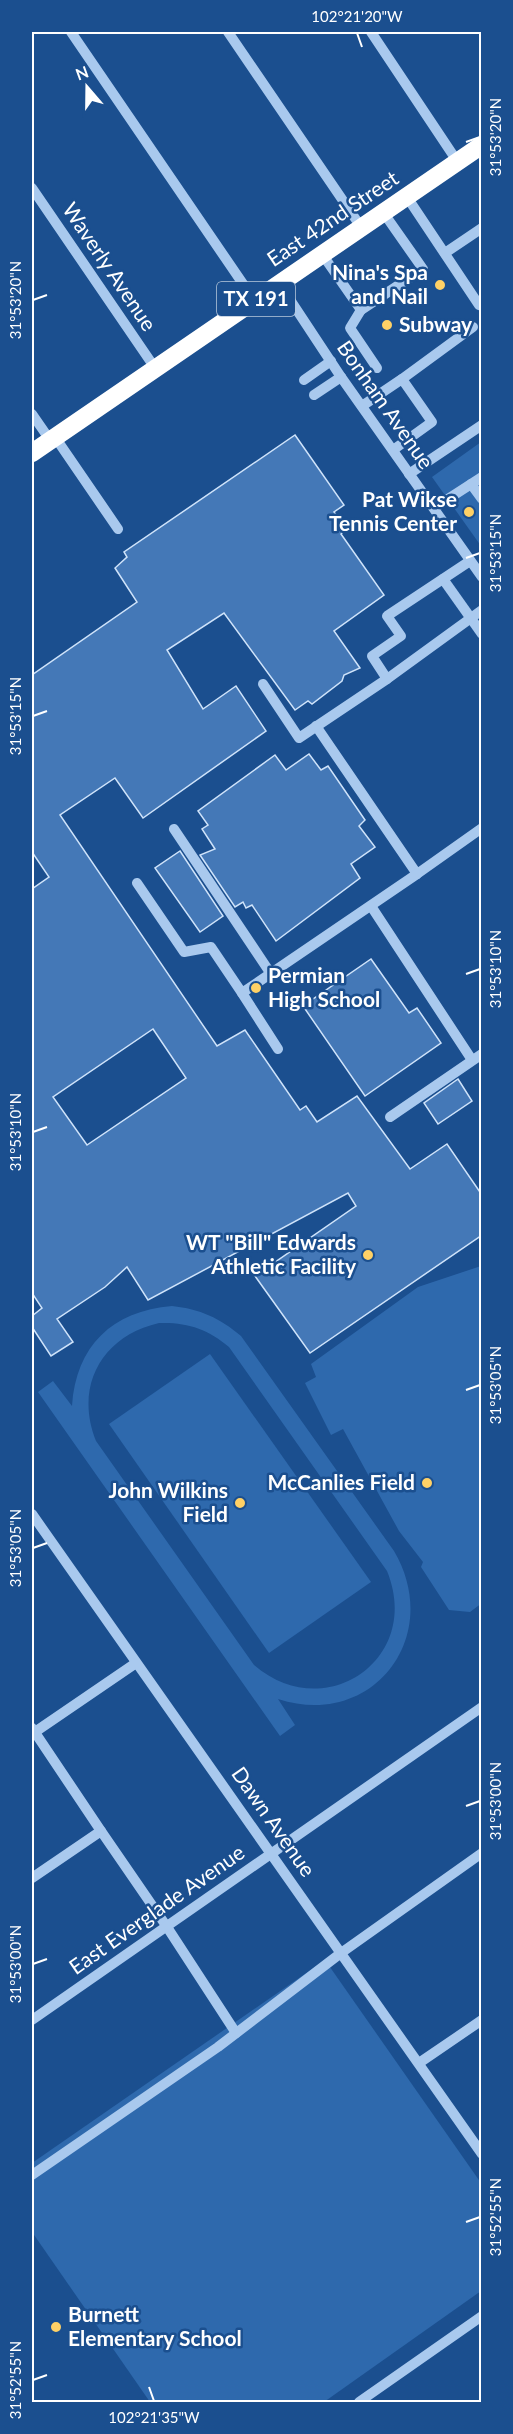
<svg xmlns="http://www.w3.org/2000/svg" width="513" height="2434" font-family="Lato,sans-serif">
  <rect width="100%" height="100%" fill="#1b4f8f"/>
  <g fill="#2e69ad" fill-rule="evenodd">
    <path d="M481,442V546L432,477Z"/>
    <path d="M481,1266L482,1603L470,1612L449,1610L421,1567L423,1562L399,1531L343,1429L331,1435L305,1383L316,1377L311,1364L418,1287Z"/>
    <path d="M172,1306C200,1309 220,1318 241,1336L394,1551C444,1636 373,1730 278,1699L295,1725L280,1736L38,1392L53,1381L72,1406C76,1346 112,1311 172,1306ZM159,1323C187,1322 208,1329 229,1347L387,1571C423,1659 325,1726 254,1665L96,1441C74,1386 102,1336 159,1323Z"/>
    <path d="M210,1354L371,1582L269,1653L109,1424Z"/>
    <path d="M325,1960L481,2183V2291L324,2402H150L32,2232V2163Z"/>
  </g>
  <g fill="#4478b7" stroke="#cfe3fa" stroke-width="1.5" fill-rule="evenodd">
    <path d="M295,435L344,505L334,512L346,529L341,534L384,595L334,631L360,668L344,675L342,681L312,704L308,701L295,710L224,613L167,650L203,709L236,686L266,731L143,818L115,778L60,815L217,1046L245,1030L300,1110L306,1106L317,1122L357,1096L410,1169L447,1144L482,1195V1235L310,1353L255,1276L356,1206L348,1193L148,1300L127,1267L105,1287L57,1319L73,1342L51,1356L32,1327V1316L42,1308L32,1293V889L49,877L32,852V675L137,602L115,568L127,557L124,552ZM153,1029L186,1078L87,1145L53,1097Z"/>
    <path d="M309,754L321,770L328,766L365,820L359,826L375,847L351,864L360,878L276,941L252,905L246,908L243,902L235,907L200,855L215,849L202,829L208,825L198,811L275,755L286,770Z"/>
    <path d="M180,851L223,916L200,932L155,868Z"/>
    <path d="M371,959L409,1013L417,1008L441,1043L365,1096L303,1006Z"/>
    <path d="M458,1079L472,1101L438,1124L424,1103Z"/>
  </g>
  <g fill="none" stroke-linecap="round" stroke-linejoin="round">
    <g stroke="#a9c9ee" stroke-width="10">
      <path d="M71,32L254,300"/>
      <path d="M228,32L361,227"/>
      <path d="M371,32L457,161"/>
      <path d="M32,188L155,368"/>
      <path d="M407,197L479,305L482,306"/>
      <path d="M445,253L482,228"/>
      <path d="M322,254L361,310L423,269L383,212"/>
      <path d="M279,283L341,377L482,577"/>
      <path d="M361,310L350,328L377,368"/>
      <path d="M402,379L473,327"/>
      <path d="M304,380L331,361"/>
      <path d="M314,395L341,377"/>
      <path d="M362,406L402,379L432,422L393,450"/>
      <path d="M32,414L50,440"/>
      <path d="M55,437L118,529"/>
      <path d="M409,474L482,425"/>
      <path d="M471,484L482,499"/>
      <path d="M434,508L482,477"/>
      <path d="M443,579L482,634"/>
      <path d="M387,679L482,610"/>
      <path d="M263,684L299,738L387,679L372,656L401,636L387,616L470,561"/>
      <path d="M316,726L417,874L482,828"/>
      <path d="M174,829L271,974"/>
      <path d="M137,883L184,952L211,947L242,993L417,874"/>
      <path d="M371,906L472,1060"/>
      <path d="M242,993L278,1049"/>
      <path d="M390,1117L482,1054"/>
      <path d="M32,1514L482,2154"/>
      <path d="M32,1728L101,1831"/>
      <path d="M32,1734L136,1663"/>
      <path d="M32,1878L101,1831L167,1927L236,2033"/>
      <path d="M32,2020L482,1707"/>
      <path d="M419,2063L482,2020"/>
      <path d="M32,2175L218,2047L341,1953L482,1853"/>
      <path d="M359,2402L482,2316"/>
    </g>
    <path stroke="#fff" stroke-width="18" d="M32,453L482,145"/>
  </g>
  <path fill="none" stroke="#fff" stroke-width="2" d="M357,33L362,47M466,142L480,137M33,300L47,295M466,558L480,553M33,716L47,711M466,974L480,969M33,1132L47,1127M466,1390L480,1385M33,1548L47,1543M466,1806L480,1801M33,1964L47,1959M466,2222L480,2217M33,2380L47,2375M149,2387L154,2401"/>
  <g fill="#ffd166" stroke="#1b4f8f" stroke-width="2">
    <circle cx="440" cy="285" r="6"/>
    <circle cx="387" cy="325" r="6"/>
    <circle cx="469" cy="512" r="6"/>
    <circle cx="256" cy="988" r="6"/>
    <circle cx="368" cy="1255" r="6"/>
    <circle cx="427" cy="1483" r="6"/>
    <circle cx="240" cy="1503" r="6"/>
    <circle cx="56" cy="2327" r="6"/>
  </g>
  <g text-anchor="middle" stroke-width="5" stroke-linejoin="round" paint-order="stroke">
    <rect fill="#1b4f8f" stroke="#bbcadd" stroke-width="1.5" x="217" y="282" width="78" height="34" rx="4.5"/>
    <g font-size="20" font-weight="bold" fill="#fff">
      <text x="256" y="306">TX 191</text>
    </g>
    <g font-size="21" fill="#fff" stroke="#1b4f8f">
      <text transform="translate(333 219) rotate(-34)" y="7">East 42nd Street</text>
      <text transform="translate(109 267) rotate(56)" y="7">Waverly Avenue</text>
      <text transform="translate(385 405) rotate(55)" y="7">Bonham Avenue</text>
      <text transform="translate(273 1822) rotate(55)" y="7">Dawn Avenue</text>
      <text transform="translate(157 1910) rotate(-35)" y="7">East Everglade Avenue</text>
    </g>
    <g font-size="21" font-weight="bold" fill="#fff" stroke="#1b4f8f" text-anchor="end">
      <text x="428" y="280">Nina's Spa<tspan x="428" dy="24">and Nail</tspan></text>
      <text x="399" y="332" text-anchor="start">Subway</text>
      <text x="457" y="507">Pat Wikse<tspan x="457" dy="24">Tennis Center</tspan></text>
      <text x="268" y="983" text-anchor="start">Permian<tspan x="268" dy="24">High School</tspan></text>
      <text x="356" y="1250">WT "Bill" Edwards<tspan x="356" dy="24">Athletic Facility</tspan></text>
      <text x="415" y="1490">McCanlies Field</text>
      <text x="228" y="1498">John Wilkins<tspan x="228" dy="24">Field</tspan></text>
      <text x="68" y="2322" text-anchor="start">Burnett<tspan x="68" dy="24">Elementary School</tspan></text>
    </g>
  </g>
  <rect width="513" height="2434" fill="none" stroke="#1b4f8f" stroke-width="66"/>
  <g transform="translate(87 87) rotate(340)" stroke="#1b4f8f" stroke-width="4.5" paint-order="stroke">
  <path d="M0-4.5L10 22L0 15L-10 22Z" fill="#ffffff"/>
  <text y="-9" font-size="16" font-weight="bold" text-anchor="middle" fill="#ffffff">N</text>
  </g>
  <rect x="33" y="33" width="447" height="2368" fill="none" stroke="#fff" stroke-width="2"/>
  <g font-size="15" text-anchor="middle" fill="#fff">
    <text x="357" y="22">102°21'20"W</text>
    <text transform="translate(496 137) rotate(-90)" y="5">31°53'20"N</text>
    <text transform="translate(16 300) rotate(-90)" y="5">31°53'20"N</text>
    <text transform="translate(496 553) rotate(-90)" y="5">31°53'15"N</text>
    <text transform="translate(16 716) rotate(-90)" y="5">31°53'15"N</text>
    <text transform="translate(496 969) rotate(-90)" y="5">31°53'10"N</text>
    <text transform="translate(16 1132) rotate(-90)" y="5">31°53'10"N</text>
    <text transform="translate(496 1385) rotate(-90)" y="5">31°53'05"N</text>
    <text transform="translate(16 1548) rotate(-90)" y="5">31°53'05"N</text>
    <text transform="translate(496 1801) rotate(-90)" y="5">31°53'00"N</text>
    <text transform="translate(16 1964) rotate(-90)" y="5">31°53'00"N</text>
    <text transform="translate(496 2217) rotate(-90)" y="5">31°52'55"N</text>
    <text transform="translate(16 2380) rotate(-90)" y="5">31°52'55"N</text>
    <text x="154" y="2423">102°21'35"W</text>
  </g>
</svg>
